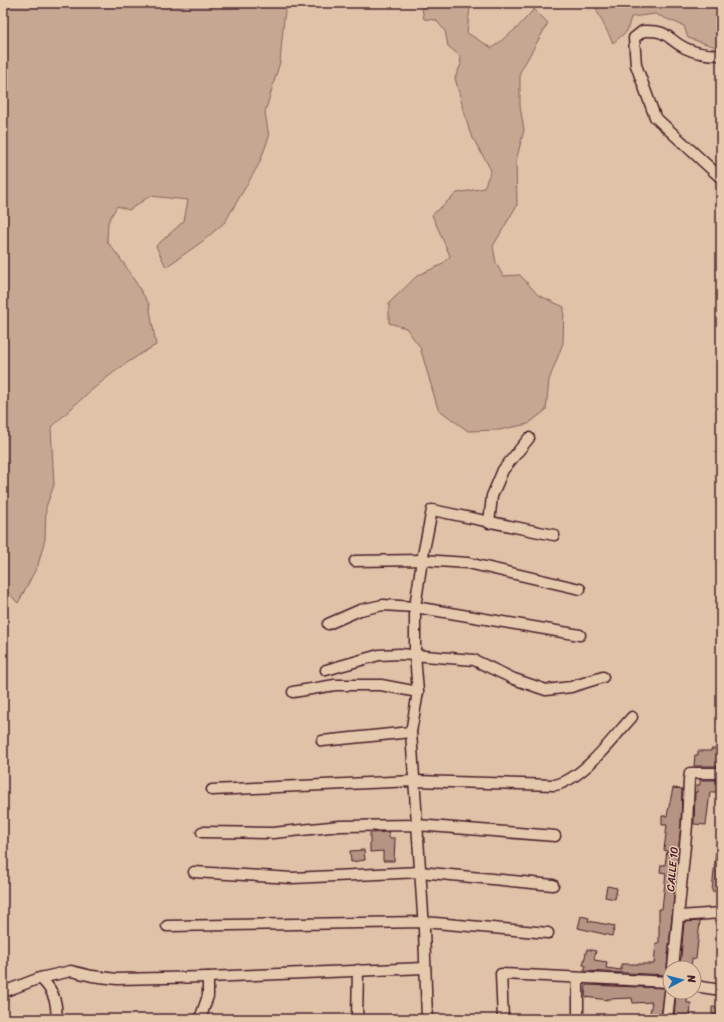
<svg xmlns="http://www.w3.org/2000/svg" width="724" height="1022" font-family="Sriracha,sans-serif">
  <rect width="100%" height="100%" fill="#dfc2a7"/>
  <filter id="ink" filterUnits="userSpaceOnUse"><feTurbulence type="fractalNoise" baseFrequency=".025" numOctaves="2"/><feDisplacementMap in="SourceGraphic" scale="8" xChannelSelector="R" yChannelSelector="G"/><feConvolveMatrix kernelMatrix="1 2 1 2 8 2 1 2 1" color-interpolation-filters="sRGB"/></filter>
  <g filter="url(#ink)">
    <g fill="#c6a792" stroke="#88635e">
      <path d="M3,3H287L284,18L280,62L265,112L269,137L259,164L225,222L203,241L166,267L156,246L184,221L188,200L150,196L129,210L117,206L108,222L107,241L125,265L149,304L156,345C116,367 83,396 51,428L54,485L46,507L45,539L38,565L18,603L3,587Z"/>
      <path d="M421,3H465L470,7L467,33L492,48L517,28L534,9L548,23L520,72V106L524,130L516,161L517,205L493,246L496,263L503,276L520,275L538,295L564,307L563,343L549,380L546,410L528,424L499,430L468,431L438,409L420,347L406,328L389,323V303L418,275L441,265L450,256L432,215L457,193L484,188L491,170L470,133L455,78L461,64L460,56L448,46L445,31L436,20L424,19Z"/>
      <path d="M596,3H721V33L716,47L688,38L684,26L655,14L631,17L627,31L613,43L597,11Z"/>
    </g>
    <g fill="#b59484" stroke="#4a1f2b">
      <path d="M711,749H719L721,766H694L695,755H698V751H711Z"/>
      <path d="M700,780H721V792H710L706,825L694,824L695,792H697V785H700Z"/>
      <path d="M673,788L682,789L681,825L667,967L668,975L584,971L586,966L583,965L587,949L596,951L594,960L607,962L606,968L621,970V964H654L656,943H659V909H662L666,873L660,872L661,865H665L667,851L664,850L667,825H662V816H667Z"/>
      <path d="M389,832V838H395L394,861H383V851L370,852V833Z"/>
      <path d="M364,850L365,860L351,862L350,851Z"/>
      <path d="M716,851L721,852V892L712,891Z"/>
      <path d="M607,886L617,888L615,899L605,897Z"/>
      <path d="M581,916L589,918L588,921L615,926L612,936L578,928Z"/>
      <path d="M700,921L696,959L692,958L691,968H680L684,922Z"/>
      <path d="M586,985L665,988L661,1019L649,1018L652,1002L633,1003L632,998L607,999L608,1000L585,997Z"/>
      <path d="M676,992H688L687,1003H691L690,1019H674Z"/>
      <path d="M712,1007L721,1008V1015L712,1014Z"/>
    </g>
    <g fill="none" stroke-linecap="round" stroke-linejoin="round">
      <g stroke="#4a1f2b" stroke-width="13">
        <g id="minor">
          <path d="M721,55C709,55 695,53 685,48C665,38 670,30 643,31L634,38L636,65L655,117L721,178"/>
          <path d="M489,523L492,496L503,470L529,438"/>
          <path d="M355,561L422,560L468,563L580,589"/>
          <path d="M328,624L360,610L383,605L415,607L580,635"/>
          <path d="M326,670L379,655L400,654L474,660L514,679L546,690L571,687L603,677"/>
          <path d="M293,692L335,685H381L418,692"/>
          <path d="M322,741L411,732"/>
          <path d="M212,790L414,781L555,785C583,779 613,738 632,717"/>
          <path d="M202,832L273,833L340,826L417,825L555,836"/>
          <path d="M194,872L292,878L420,872L553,885"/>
          <path d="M680,916L721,913"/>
          <path d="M167,926L424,922L548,933"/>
          <path d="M673,968L687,825L689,780L690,773H721"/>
          <path d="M40,978C53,989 58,1002 56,1019"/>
          <path d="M694,986L721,990"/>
          <path d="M3,992L40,978L71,971L92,976L117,979L208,977L425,968"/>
          <path d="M200,1019L208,996V977"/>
          <path d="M357,1019L358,970"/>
          <path d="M427,1019L424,929L411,732L418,692L415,655V607L422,560L432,510L554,535"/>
          <path d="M503,1019L501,974L670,982"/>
          <path d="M578,1019V979"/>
          <path d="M667,1019L670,992"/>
        </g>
      </g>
      <use href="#minor" stroke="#e5c9ac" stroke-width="10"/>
    </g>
  </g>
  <g text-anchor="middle" stroke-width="3" stroke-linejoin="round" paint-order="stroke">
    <g font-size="11" fill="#4a1f2b" stroke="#e5c9ac">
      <text transform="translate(672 869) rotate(-85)" y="4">CALLE 10</text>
    </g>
  </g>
  <rect width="724" height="1022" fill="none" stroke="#e5c9ac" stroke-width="16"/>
  <rect x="8" y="8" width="708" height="1006" fill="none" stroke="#4a1f2b" stroke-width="1.5" filter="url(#ink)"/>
  <g transform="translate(682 980) rotate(83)"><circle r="19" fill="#e5c9ac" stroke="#a78578"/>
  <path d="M0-3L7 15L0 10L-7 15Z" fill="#1f6fb2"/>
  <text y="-6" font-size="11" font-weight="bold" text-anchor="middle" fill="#4a1f2b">N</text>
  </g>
</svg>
